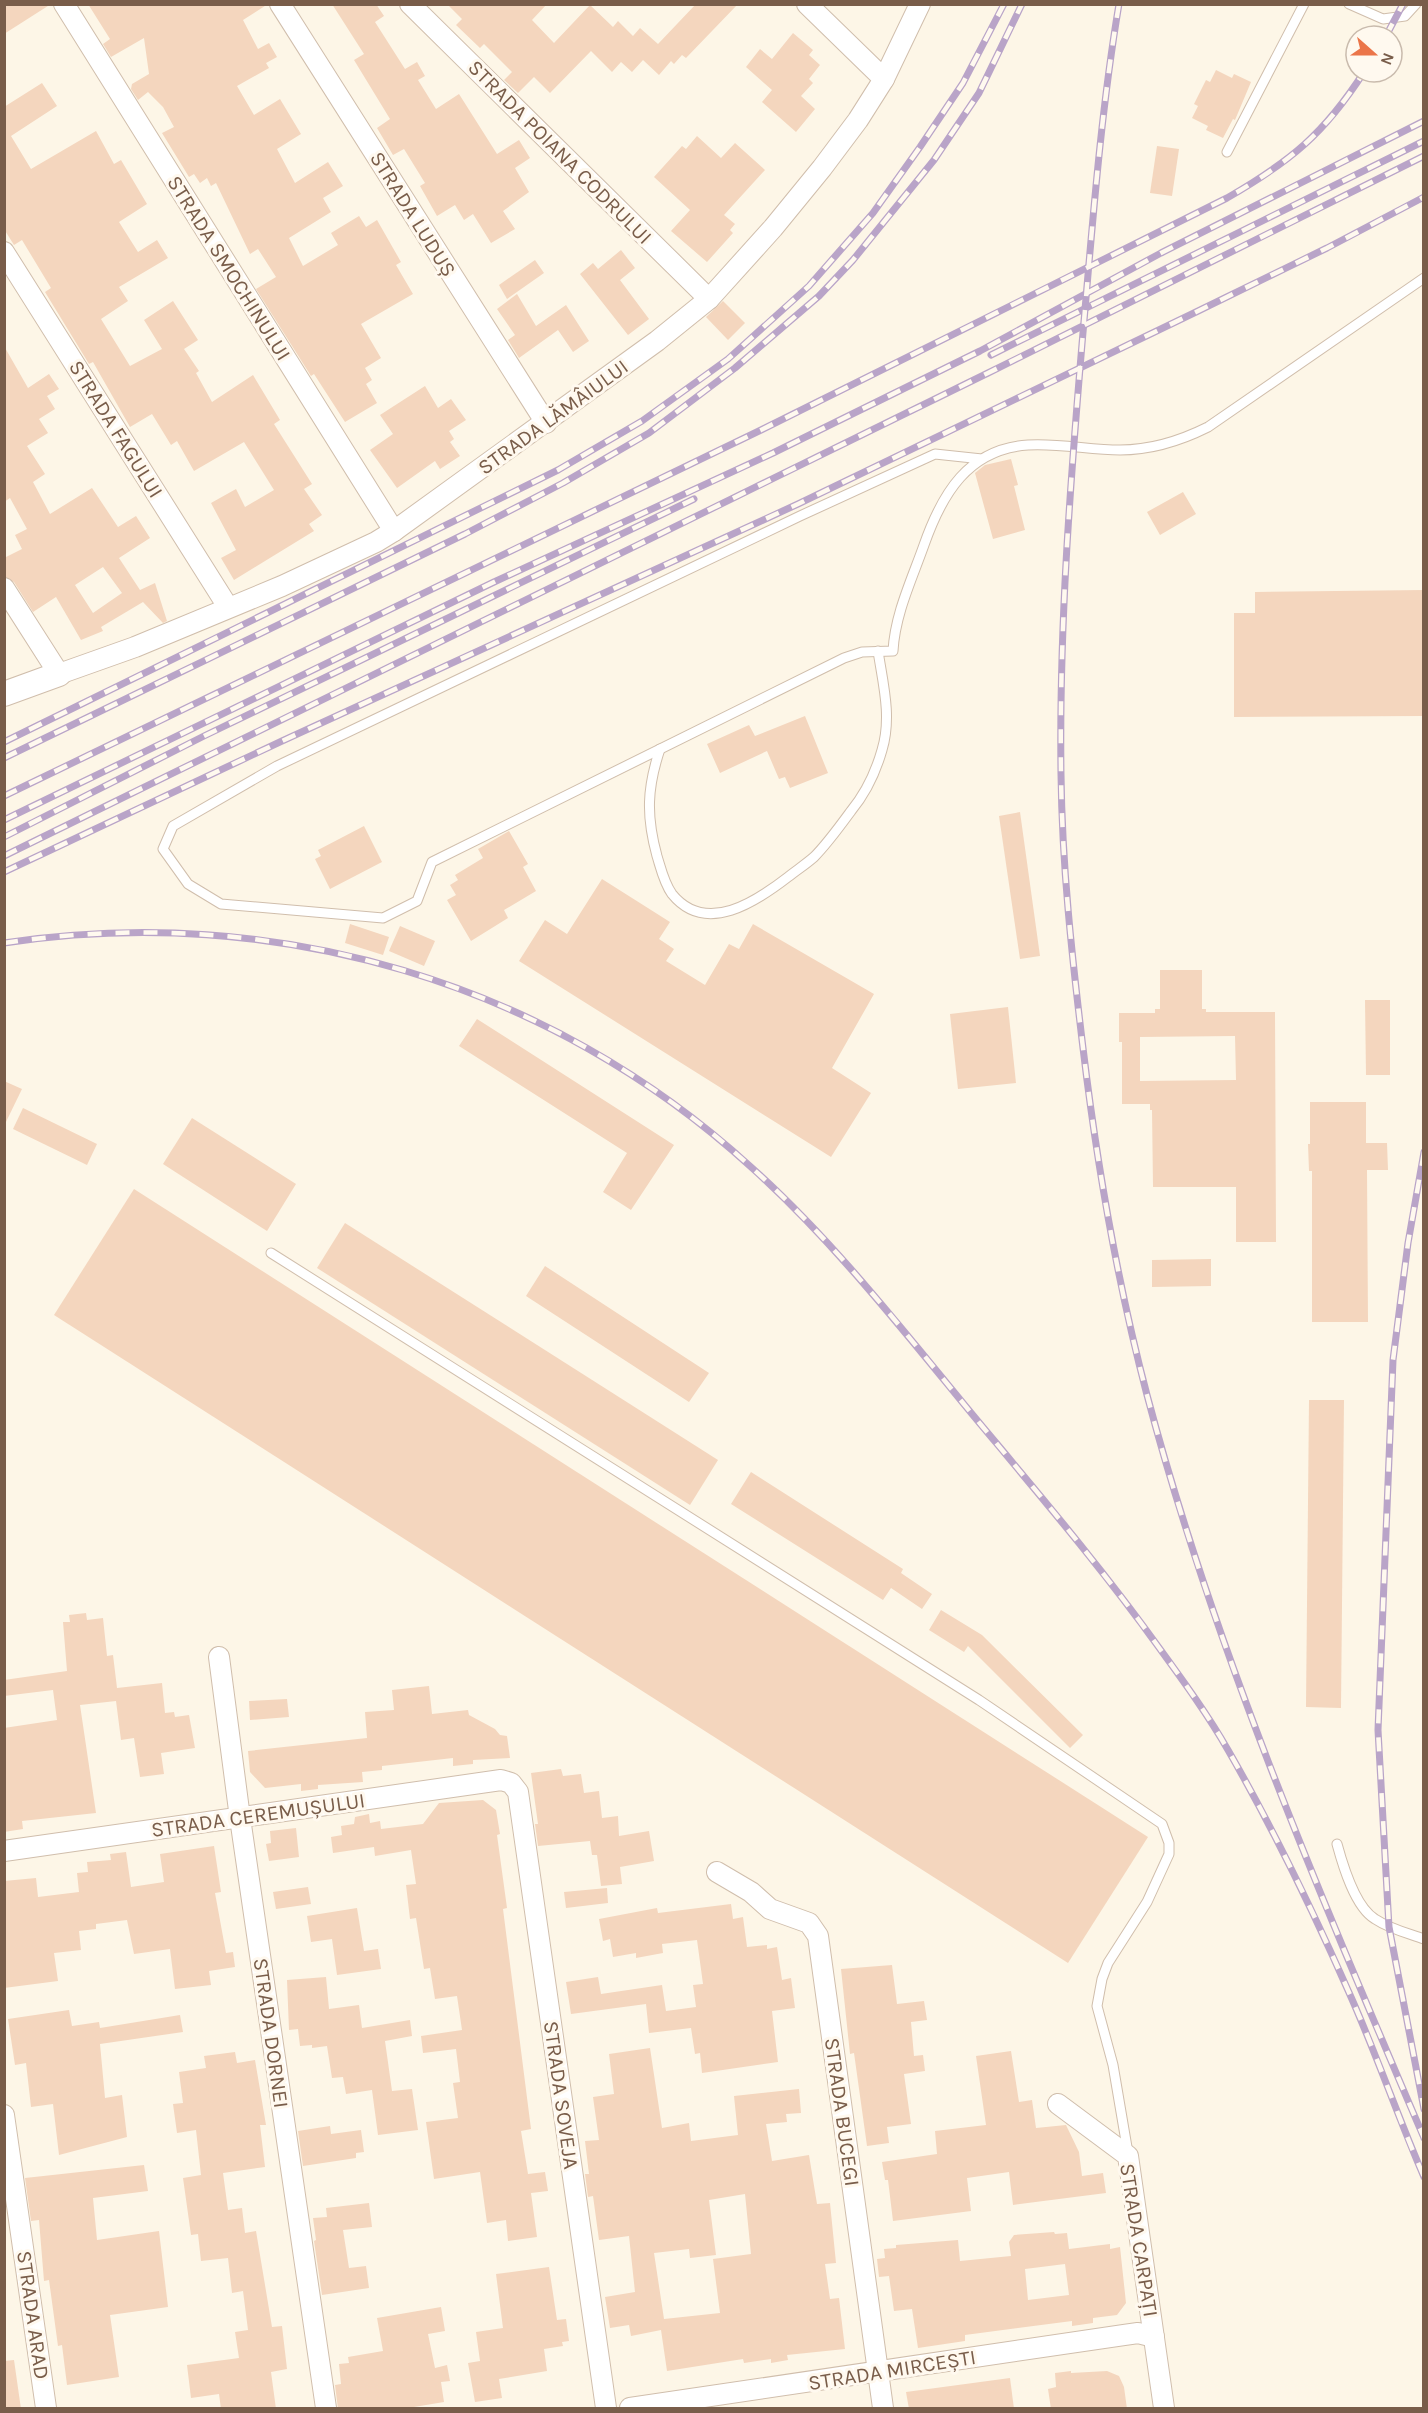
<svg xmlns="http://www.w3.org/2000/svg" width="1428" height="2413" font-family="Karla,sans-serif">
  <rect width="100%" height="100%" fill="#fdf6e7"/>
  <g fill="#f4d6be" fill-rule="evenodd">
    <path d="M4,4H51L4,34Z"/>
    <path d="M88,4H268L243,20L258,49L269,43L277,57L266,63L269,68L237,86L254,115L280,99L301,134L277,149L295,183L328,162L343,186L323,198L331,212L289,238L303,266L338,245L331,233L359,216L366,227L377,220L401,262L396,265L413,294L361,324L381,358L365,368L372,380L366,384L377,403L345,422L314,374L311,376L256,289L276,277L258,249L250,254L216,183L211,186L207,178L200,183L194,174L189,177L162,133L174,127L163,107L148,92L138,100L131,89L132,84L149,74L144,38L111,57L103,44L110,39Z"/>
    <path d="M332,4H376L384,16L375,22L405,69L417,62L425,76L418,80L436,109L459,94L497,154L519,140L530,158L515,168L529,192L503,211L515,229L491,243L473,214L464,220L455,205L437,216L420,186L425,183L404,149L393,155L377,128L390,119L354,60L364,54Z"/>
    <path d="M447,4H547L532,20L554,43L590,5L613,27L618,21L633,36L640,28L658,44L696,4H738L686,58L682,55L674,64L671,61L659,75L643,60L632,72L621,62L612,72L591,51L550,93L534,77L518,93L504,80L512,72L484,44L480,48L456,25L462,19Z"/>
    <path d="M793,33L813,50L809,55L820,65L809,79L813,83L801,96L815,109L796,132L762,102L772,90L746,67L760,49L772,59Z"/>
    <path d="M1216,70L1232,78L1234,74L1251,82L1235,120L1233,119L1223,138L1206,130L1208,126L1192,118L1198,106L1194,104L1206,80L1210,82Z"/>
    <path d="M42,83L57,106L11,136L31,169L96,131L114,164L121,160L147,204L119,222L138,252L157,240L168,258L119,287L128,301L101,319L130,366L162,349L144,320L173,301L198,340L184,349L199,371L196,373L212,402L253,375L280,420L274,424L312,484L304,489L322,515L309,524L314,531L234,580L221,558L236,550L211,503L236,489L245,507L274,490L244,442L194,471L177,441L171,445L152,414L130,427L93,362L89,364L45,292L51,288L22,240L14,245L4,229V107Z"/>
    <path d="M697,136L721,158L735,143L765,170L724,215L735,224L730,230L733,233L707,262L671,231L690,210L654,177L682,146L686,149Z"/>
    <path d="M1157,146L1179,149L1172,196L1150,193Z"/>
    <path d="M621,250L635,268L620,280L649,319L628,335L580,274L593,263L598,269Z"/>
    <path d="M535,260L544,273L507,299L499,285Z"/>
    <path d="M517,294L536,326L566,305L589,341L573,352L558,330L519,358L508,340L515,335L497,309Z"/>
    <path d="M723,301L745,323L728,340L706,317Z"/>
    <path d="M4,346L28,388L49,374L59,389L47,396L55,409L39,419L48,433L27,446L45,474L33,482L50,514L92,488L118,527L136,516L150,538L119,558L140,590L155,583L167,621L163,623L143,602L101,627L103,631L81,640L56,597L33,612L14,582L4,576V558L22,549L15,535L27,529L10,498L4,502ZM103,567L122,593L93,613L75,585Z"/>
    <path d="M425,386L438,408L451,399L466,420L449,431L454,439L450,442L460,456L440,469L435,461L397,488L370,450L393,434L380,415Z"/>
    <path d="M1011,459L1018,485L1014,486L1025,530L993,539L975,473L985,465Z"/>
    <path d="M1183,492L1196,514L1160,535L1147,512Z"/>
    <path d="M1424,590V716L1234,717V613H1255V592Z"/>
    <path d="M805,716L828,773L790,788L785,777L779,779L767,751L720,773L707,744L749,725L755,736Z"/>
    <path d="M1020,812L1040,956L1020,959L999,816Z"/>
    <path d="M364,826L382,862L330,889L315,859L321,856L318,850Z"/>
    <path d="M509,831L528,864L523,867L536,891L504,910L508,918L471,941L447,900L456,895L450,885L458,880L455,875L483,858L478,849Z"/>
    <path d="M602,879L670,922L659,939L674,949L666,961L705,985L729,944L739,949L753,924L874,994L832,1068L871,1093L831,1157L519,961L545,920L567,934Z"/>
    <path d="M350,924L389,937L383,955L345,943Z"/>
    <path d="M400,926L435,941L424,966L389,951Z"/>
    <path d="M1160,970H1202V1009H1206V1012H1275L1276,1242H1236V1187H1153L1152,1110H1150V1104H1122V1042H1119V1013H1155V1009H1160ZM1235,1036L1236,1080L1140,1081V1037Z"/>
    <path d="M1365,1000H1390V1075H1366Z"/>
    <path d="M1008,1007L1016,1083L958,1089L950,1014Z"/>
    <path d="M477,1019L674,1145L631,1210L603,1192L627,1153L459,1046Z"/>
    <path d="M4,1081L22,1089L4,1126Z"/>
    <path d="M1310,1102H1366V1143H1387L1388,1170H1367L1368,1322H1312V1171H1309L1308,1144H1310Z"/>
    <path d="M23,1108L97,1144L87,1165L13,1129Z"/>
    <path d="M192,1118L296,1184L267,1231L163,1164Z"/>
    <path d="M134,1189L1148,1837L1068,1963L54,1315Z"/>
    <path d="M345,1223L718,1460L690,1505L317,1268Z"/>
    <path d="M1211,1259V1286L1152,1287V1260Z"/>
    <path d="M545,1266L709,1373L689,1402L526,1296Z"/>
    <path d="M1309,1400H1344L1341,1708L1306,1707Z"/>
    <path d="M751,1472L903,1569L901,1573L932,1594L922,1609L891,1588L883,1600L731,1504Z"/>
    <path d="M941,1610L982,1635L1083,1735L1070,1748L968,1646L964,1652L929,1630Z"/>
    <path d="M86,1613L87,1620L103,1618L107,1656L113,1655L117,1688L162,1683L165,1713L174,1712L175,1717L189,1715L195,1748L161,1753L164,1774L140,1777L134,1738L121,1740L116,1701L80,1705L96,1813L22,1821L23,1829L4,1832V1728L57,1720L53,1690L4,1696V1680L67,1671L63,1622H70L69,1615Z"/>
    <path d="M429,1686L432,1714L468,1710L469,1715L495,1729L500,1735L507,1736L510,1758L473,1760V1764L453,1766V1758L382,1766V1770L362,1772L363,1782L318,1785V1789L301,1791V1784L265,1788L250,1772L248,1751L367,1738L365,1712L394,1710L392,1690Z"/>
    <path d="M287,1699L289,1717L250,1720L249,1701Z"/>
    <path d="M561,1769L563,1776L581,1774L584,1793L599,1791L602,1818L618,1816L619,1836L649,1831L654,1861L620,1867L622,1884L601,1886L597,1855H592L590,1841L538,1846L535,1824H538L531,1773Z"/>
    <path d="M483,1800L496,1810L500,1834L497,1835L507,1908L503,1909L531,2129L521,2131L528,2174L545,2172L548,2191L531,2193L537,2237L508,2241L506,2220L487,2223L480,2172L434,2179L426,2122L458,2118L453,2083L460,2082L456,2049L423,2053L421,2036L462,2030L457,1996L435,1999L430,1968L424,1969L416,1918L410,1919L406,1885L416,1884L411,1850L375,1856L374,1847L333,1853L331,1837L342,1835L341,1826L354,1824L355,1817L369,1814L370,1823L380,1821L381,1829L423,1824L439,1803Z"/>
    <path d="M296,1828L299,1857L269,1861L266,1844L271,1843L270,1831Z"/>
    <path d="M214,1846L221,1892L215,1893L226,1953L233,1952L235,1967L209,1971L211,1985L175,1989L170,1949L134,1954L127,1920L96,1924V1929L79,1931L81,1950L54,1953L58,1981L4,1988V1881L36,1878L38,1897L79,1892L77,1873L88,1872L87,1862L111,1860L110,1854L126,1852L131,1887L164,1882L160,1854Z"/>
    <path d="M308,1887L311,1904L276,1909L273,1892Z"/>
    <path d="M607,1888L608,1903L566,1908L564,1892Z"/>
    <path d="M731,1904L733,1919L743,1917L747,1947L767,1945V1949L777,1947L782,1980L791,1978L795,2008L772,2011L778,2062L702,2073L700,2053L695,2054L691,2028L649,2033L646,2004L571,2014L566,1982L598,1977L601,1994L662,1985L666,2011L696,2007L693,1985L703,1984L697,1940L662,1944L663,1953L636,1958V1953L613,1957L610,1939L603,1941L599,1919L657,1908L658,1913Z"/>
    <path d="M357,1908L364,1951L378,1949L381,1969L337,1975L332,1939L311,1942L307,1916Z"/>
    <path d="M892,1965L897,2004L924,2001L927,2020L911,2022L914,2056L923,2055L925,2071L904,2074L911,2124L887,2127L889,2143L867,2146L854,2053L850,2054L841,1969Z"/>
    <path d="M326,1977L329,2009L359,2005L362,2028L410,2020L412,2036L385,2041L392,2091L412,2089L418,2130L378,2135L372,2090L346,2094L343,2077L332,2078L327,2046L312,2048V2045L300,2046L298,2029L289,2030L287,1980Z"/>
    <path d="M69,2010L72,2026L99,2022L100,2028L180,2015L183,2032L100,2044L105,2098L122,2095L127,2137L59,2155L53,2104L31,2107L26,2063L15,2065L8,2019Z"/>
    <path d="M650,2048L662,2128L689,2123L691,2141L738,2135L734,2096L799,2089L801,2113L786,2114L787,2122L766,2124L772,2161L809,2155L817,2204L830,2203L836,2263L825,2264L830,2299L839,2298L845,2349L787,2355L788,2360L771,2363V2359L744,2363L743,2359L667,2371L661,2330L631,2336L629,2325L610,2328L605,2297L635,2292L629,2236L599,2240L593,2196L588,2197L585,2174H589L585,2141L599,2140L593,2097L614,2094L609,2054ZM745,2194L751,2254L713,2259L720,2313L664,2319L654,2253L689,2249L690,2258L716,2255L709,2200Z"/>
    <path d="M1011,2051L1019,2102L1032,2100L1036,2128L1066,2125L1079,2152L1082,2176L1103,2173L1106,2193L1013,2205L1009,2172L967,2178L971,2211L893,2221L888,2180H885L882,2162L937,2154L935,2131L986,2125L976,2056Z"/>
    <path d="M235,2052L237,2063L255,2060L266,2125H260L265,2167L223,2173L228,2210L242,2208L245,2233L256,2231L272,2327L282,2326L287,2369L271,2372L276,2409H221L219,2394L191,2398L187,2365L239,2358L235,2332L248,2330L243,2291L232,2293L228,2258L201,2261L198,2234L191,2235L183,2178L201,2175L196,2130L177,2133L173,2104L183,2103L179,2072L206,2068L204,2056Z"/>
    <path d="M330,2126L331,2134L361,2130L364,2152L356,2153V2158L303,2166L298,2131Z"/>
    <path d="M144,2165L148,2191L93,2198L97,2240L159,2231L168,2307L110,2315L119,2377L67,2385L62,2345L58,2346L49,2280L44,2281L39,2220L31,2221L25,2178Z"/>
    <path d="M369,2203L372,2227L343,2230L349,2268L366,2266L369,2288L322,2295L314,2241L316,2240L313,2218L327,2217L326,2208Z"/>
    <path d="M1054,2232L1055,2234L1067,2233L1069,2249L1110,2244V2249L1120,2247L1126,2303L1117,2315L1093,2318V2323L1072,2326V2321L965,2335V2341L918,2348L912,2309L894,2311L889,2276L879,2277L877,2259L885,2258L884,2249L896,2248V2245L958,2240L960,2261L1011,2256L1009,2242L1014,2235ZM1065,2264L1069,2295L1028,2300L1025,2269Z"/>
    <path d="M549,2267L557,2320L566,2319L569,2341L562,2342L563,2346L544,2349L547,2371L499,2379L502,2398L475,2402L468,2363L480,2361L476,2332L503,2328L496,2274Z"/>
    <path d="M441,2307L445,2331L428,2334L435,2368L447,2365L450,2381L441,2382L444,2402L402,2409H338L335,2385L341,2384L339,2364L349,2363L348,2357L383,2351L377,2318Z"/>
    <path d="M14,2360L21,2409H4V2361Z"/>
    <path d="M1071,2371V2373L1107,2371L1119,2376L1124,2387L1127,2409H1051L1048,2389L1056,2387L1055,2373Z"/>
    <path d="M1010,2378L1014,2409H909L906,2392Z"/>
  </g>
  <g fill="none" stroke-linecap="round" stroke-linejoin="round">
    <g stroke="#d0beac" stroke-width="11">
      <g id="service">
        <path d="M1349,4L1383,19L1405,16L1416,4"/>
        <path d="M1227,152L1304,4"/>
        <path d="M982,459L935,454L800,516L277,766L173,826L163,849L188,884L221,904L383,918L417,901L432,862L844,658L862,652L893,651C895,614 912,579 924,545C942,494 968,449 1028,445C1059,443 1090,450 1120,450C1151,450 1180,441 1208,427L1424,278"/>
        <path d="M660,749C647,788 646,816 657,856C661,869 664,883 672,894C706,936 757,901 788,877C797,870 806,864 814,857C827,844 840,826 851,811C865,794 876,771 882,750C892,717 883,684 878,651"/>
        <path d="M271,1253L979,1700L1162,1824L1169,1843V1854L1147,1902L1108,1963L1102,1979L1097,2006L1113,2065L1128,2153"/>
        <path d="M1337,1844C1343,1866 1355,1907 1375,1919C1390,1929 1407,1933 1424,1939"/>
      </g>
    </g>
    <g stroke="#d0beac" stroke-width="22">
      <g id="minor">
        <path d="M64,4L394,531"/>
        <path d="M280,4L546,423"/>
        <path d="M410,4L709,299"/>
        <path d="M807,4L884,79"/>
        <path d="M4,252L228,607"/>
        <path d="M4,588L59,674L135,647L282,586L376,542L394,531L657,341L709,299L773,228L822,168L858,120L884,79L920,4"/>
        <path d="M219,1657L240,1818L326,2408"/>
        <path d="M4,1851L501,1780L511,1783L518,1792L606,2408"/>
        <path d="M717,1872L751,1892L770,1909L809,1923L818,1936L883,2408"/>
        <path d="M1058,2104L1128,2156L1164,2408"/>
        <path d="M4,2115L46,2408"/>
        <path d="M630,2408L1124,2335L1138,2333L1154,2337"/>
      </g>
    </g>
    <g stroke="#d0beac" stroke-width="26">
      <path id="tertiary" d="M4,694L59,674"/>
    </g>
    <use href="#service" stroke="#fff" stroke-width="9"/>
    <use href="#minor" stroke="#fff" stroke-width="20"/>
    <use href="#tertiary" stroke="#fff" stroke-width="24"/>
    <g stroke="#b9a4c8" stroke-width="7">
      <g id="rail">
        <path d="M1119,4C1100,117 1092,231 1082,344C1070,487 1059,630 1061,774C1062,866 1072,957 1083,1048C1097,1165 1117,1281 1147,1395C1215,1651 1320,1895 1424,2138"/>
        <path d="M1386,36L1403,4"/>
        <path d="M991,355L1424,141"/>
        <path d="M4,742L558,470L642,421L728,359L809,286L873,213L920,147L963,83L1004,4"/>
        <path d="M4,758L465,534L563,483L649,433L735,368L819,296L853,260L934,160L979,93L1022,4"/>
        <path d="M4,796L761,430L1227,198C1291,161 1324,134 1364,72"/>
        <path d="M4,820L494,582L773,453L980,351L1161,253L1424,121"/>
        <path d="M4,837L204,736L694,499"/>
        <path d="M4,856L988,373L1424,156"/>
        <path d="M4,872L282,741L798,504L1196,312L1327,248L1424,197"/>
        <path d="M4,943C275,902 549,982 751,1167C837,1244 908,1337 982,1426C1043,1499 1104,1571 1160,1649C1184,1682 1208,1715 1228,1750C1274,1830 1314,1913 1351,1997C1377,2056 1398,2117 1424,2177"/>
        <path d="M1424,1152L1408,1243L1393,1360L1378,1730L1389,1927L1424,2109"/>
      </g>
    </g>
    <use href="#rail" stroke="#fff9ef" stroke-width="4.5" stroke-dasharray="14" stroke-linecap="butt"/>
  </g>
  <g text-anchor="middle" stroke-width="6" stroke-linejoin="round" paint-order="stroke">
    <g font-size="21" fill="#795d4a" stroke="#fff9ef">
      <text transform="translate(560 152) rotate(45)" y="7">STRADA POIANA CODRULUI</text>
      <text transform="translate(413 214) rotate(58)" y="7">STRADA LUDUȘ</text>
      <text transform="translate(229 268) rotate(58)" y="7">STRADA SMOCHINULUI</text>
      <text transform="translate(553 417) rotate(-36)" y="7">STRADA LĂMÂIULUI</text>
      <text transform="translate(116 429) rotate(58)" y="7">STRADA FAGULUI</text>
      <text transform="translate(258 1815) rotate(-8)" y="7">STRADA CEREMUȘULUI</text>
      <text transform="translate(271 2033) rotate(82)" y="7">STRADA DORNEI</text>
      <text transform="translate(561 2095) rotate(82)" y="7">STRADA SOVEJA</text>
      <text transform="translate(842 2112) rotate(82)" y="7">STRADA BUCEGI</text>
      <text transform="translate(1139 2240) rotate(81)" y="7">STRADA CARPAȚI</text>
      <text transform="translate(33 2315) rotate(82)" y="7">STRADA ARAD</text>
      <text transform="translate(892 2370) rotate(-9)" y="7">STRADA MIRCEȘTI</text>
    </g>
  </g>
  <rect width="1428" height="2413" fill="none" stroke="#795d4a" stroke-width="12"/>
  <g transform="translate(1374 54) rotate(111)"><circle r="28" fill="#fff9ef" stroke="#c9bbad" stroke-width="1.5"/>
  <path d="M0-4.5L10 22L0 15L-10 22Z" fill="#eb7549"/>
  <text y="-9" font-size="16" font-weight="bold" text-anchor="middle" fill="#795d4a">N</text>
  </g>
</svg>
